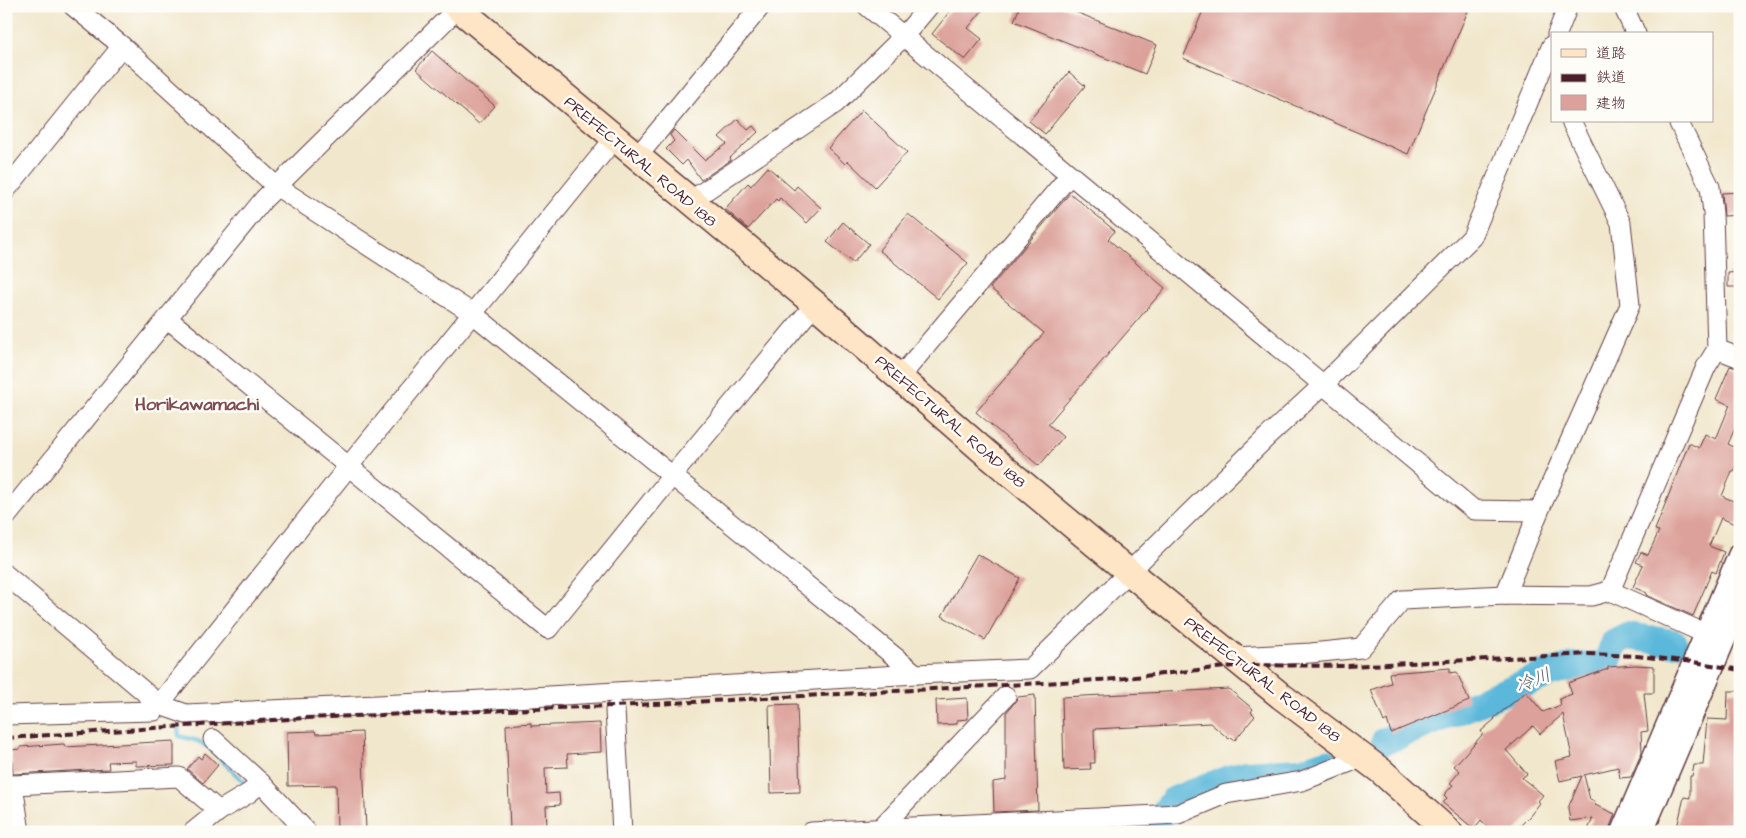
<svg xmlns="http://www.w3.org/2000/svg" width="1746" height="838" font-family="'Architects Daughter','Klee One',sans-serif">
  <rect width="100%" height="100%" fill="#fdfcf7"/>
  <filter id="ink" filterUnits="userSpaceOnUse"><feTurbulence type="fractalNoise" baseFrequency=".02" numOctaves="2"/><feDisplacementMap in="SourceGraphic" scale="10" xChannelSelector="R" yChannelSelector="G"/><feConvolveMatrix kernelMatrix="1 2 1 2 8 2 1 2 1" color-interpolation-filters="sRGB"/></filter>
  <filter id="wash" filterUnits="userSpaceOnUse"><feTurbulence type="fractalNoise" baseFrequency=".0096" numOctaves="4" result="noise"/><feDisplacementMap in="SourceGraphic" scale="20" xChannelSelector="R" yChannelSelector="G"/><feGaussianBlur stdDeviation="1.12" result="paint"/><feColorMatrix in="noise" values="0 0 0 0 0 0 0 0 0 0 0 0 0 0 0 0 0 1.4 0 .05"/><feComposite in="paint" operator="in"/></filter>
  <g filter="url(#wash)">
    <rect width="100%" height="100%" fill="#f1e7cc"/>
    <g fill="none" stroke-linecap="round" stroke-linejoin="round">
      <path stroke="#5cb8da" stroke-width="4.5" d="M178,728L179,736L198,741L208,747L248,786"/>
      <g stroke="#5cb8da" stroke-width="28">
        <path d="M1385,741L1550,673L1574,666L1601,665L1608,660L1615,642L1627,636L1674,643"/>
        <path d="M1150,832L1173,801L1206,787L1245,774L1302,771L1326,763"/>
      </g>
    </g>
    <g id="blocks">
      <g fill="#dca19a">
        <path d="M954,6H986L968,28L982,39L965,60L932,34Z"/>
        <path d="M1020,6H1061L1157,45L1145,74L1014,21Z"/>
        <path d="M1205,6H1470L1408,154L1183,58Z"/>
        <path d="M432,51L495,106L479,124L416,69Z"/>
        <path d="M1069,72L1085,86L1045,134L1029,121Z"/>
        <path d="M862,110L907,152L875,187L848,161L845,164L828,148Z"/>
        <path d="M738,119L748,130L753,126L758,132L730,158L731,160L701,180L687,160L682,165L666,149L674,141L670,135L674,130L704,160L727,144L719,137Z"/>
        <path d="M768,167L794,190L797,186L821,208L807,223L780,198L778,201L776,199L748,229L725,209L748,183L751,186Z"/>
        <path d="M1740,192V215L1724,216L1722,193Z"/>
        <path d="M1070,193L1115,231L1108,239L1165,288L1048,424L1063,437L1039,466L976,412L1044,333L990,288Z"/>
        <path d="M908,214L968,263L938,299L879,250Z"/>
        <path d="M843,222L869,244L853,263L827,242Z"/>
        <path d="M1740,272V287H1728V273Z"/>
        <path d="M1730,366L1740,369V417L1728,444L1740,450V458L1734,471H1732L1722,496L1740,504V518L1737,525L1721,518L1709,546L1724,552L1716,573L1712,571L1693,616L1646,595L1647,593L1633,587L1643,565L1636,562L1641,552L1648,555L1659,531L1655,530L1689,443L1699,448L1705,434L1716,439L1730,405L1716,399Z"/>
        <path d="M977,554L1020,578L985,640L942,616Z"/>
        <path d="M1635,665L1654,666V693H1644L1648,731L1641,732L1642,752L1631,777L1620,778L1618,767L1584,775L1590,800L1596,802L1595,805L1615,814L1608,832H1587L1593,818L1570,821L1568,808L1582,776L1560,781L1555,761L1572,757L1563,714L1540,734L1533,726L1506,750L1527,774L1522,778L1543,795L1538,801L1540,803L1529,817L1514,832H1492L1481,820L1474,829L1443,803L1447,798L1444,795L1453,785L1450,783L1460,771L1454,766L1483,734L1481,731L1495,719L1494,718L1526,692L1543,712L1561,705L1559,699L1572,694L1568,683L1608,669V667Z"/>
        <path d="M1450,668V673L1457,672L1469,701L1391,733L1387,720L1384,722L1371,690L1391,683L1389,673Z"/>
        <path d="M1229,689L1253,709L1251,712L1255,716L1235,740L1231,737L1229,739L1210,723L1094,729L1095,763H1090L1091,769L1064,770L1062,697Z"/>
        <path d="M1728,691H1740V832H1676L1684,797L1690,798V776H1692L1694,765H1703L1707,719L1727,720Z"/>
        <path d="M1035,695L1038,810L994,812L993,782L1006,780V713L1014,703L1018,697Z"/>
        <path d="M967,698L968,719L957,720V724L937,725L936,700Z"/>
        <path d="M797,704L800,792L771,793L769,705Z"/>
        <path d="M531,723V726L600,723L601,752L567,754L568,767L545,768L546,794L559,793L560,805L546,806L547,827H544V829L535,830V832L515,831V829L510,830L506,725Z"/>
        <path d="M315,731L316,734L362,732L366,831L337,832L336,785L288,786L287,732Z"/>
        <path d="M174,741V765L136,766V761L108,762L109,769L13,774L11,750L20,749V747L64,744L65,747Z"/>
        <path d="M205,753L218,765L203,783L187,769L198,756L201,759Z"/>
      </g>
    </g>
  </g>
  <g filter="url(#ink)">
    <use href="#blocks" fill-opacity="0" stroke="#633d43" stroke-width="1"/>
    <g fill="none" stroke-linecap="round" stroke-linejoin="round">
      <g stroke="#633d43" stroke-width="21">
        <g id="minor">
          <path d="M73,6L122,46L276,186L472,313L916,674"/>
          <path d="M867,6L1474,510L1539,511"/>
          <path d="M1623,6L1636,34"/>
          <path d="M1557,34L1568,6"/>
          <path d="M637,157L761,6"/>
          <path d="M6,190L122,46"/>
          <path d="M690,201L836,103L903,37L929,6"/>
          <path d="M168,319L548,629L672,476L815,304"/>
          <path d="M1717,349L1740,358"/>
          <path d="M900,377L1070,175"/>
          <path d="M6,517L264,199L460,6"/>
          <path d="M6,575L160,705L186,714L464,701L916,674L1030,669L1267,437L1323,385L1472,237L1552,45"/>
          <path d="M1610,591L1706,367L1717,349L1713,213L1710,187L1678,121"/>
          <path d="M1505,595L1539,511L1630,305L1621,223L1571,121"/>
          <path d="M1234,657L1311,653L1361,648L1402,600L1505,595L1591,596L1610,591L1706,634"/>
          <path d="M615,710L622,832"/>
          <path d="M6,715L154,711L348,467L614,139"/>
          <path d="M213,739L261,783"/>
          <path d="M13,785L179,777L219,811"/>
          <path d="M6,787L13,785L20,832"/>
          <path d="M193,832L219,811L249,793L261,783L307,832"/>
          <path d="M811,832L1178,814L1226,794L1302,781L1363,757"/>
          <path d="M877,832L1006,696"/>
        </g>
      </g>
      <g stroke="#633d43" stroke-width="25">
        <g id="tertiary">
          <path d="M1622,832L1740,554"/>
          <path d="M1642,832L1740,602"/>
        </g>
      </g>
      <g stroke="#633d43" stroke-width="29">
        <path id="secondary" d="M456,6L815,304L987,454L1129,572L1281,696L1381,771L1449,832"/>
      </g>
      <use href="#minor" stroke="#fff" stroke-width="19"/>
      <use href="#tertiary" stroke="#fff" stroke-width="22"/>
      <use href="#secondary" stroke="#fde5c5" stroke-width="26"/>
      <path stroke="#4a1f2b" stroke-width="4" stroke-dasharray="8 4" stroke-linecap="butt" d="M6,738L304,718L636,705L1117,679L1243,665L1348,666L1589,654L1637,656L1694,662L1740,670"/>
    </g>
  </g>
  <g text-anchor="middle" stroke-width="5" stroke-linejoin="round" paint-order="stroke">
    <g font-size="16" fill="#4a1f2b" stroke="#fdfcf7">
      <text transform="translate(641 161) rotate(40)" y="6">PREFECTURAL ROAD 188</text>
      <text transform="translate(951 421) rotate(41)" y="6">PREFECTURAL ROAD 188</text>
      <text transform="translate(1263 679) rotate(38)" y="6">PREFECTURAL ROAD 188</text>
    </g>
    <g font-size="18" font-weight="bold" fill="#7d4c52" stroke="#fdfcf7">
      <text x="197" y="410">Horikawamachi</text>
    </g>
    <g font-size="18" font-style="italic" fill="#515c71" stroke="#fdfcf7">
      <text transform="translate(1533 680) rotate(-21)" y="6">冷川</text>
    </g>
  </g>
  <rect width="1746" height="838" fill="none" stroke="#fdfcf7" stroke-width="25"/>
  <rect x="1551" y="32" width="162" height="90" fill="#fdfcf7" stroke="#b5a4a5"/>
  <rect x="1561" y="49" width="25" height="8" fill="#fde5c5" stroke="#b5a4a5"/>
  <text x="1596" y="58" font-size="15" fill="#4a1f2b">道路</text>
  <rect x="1561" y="74" width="25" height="8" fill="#4a1f2b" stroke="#b5a4a5"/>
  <text x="1596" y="82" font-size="15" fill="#4a1f2b">鉄道</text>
  <rect x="1561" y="95" width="25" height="15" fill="#dca19a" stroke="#b5a4a5"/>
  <text x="1596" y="108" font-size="15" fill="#4a1f2b">建物</text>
</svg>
